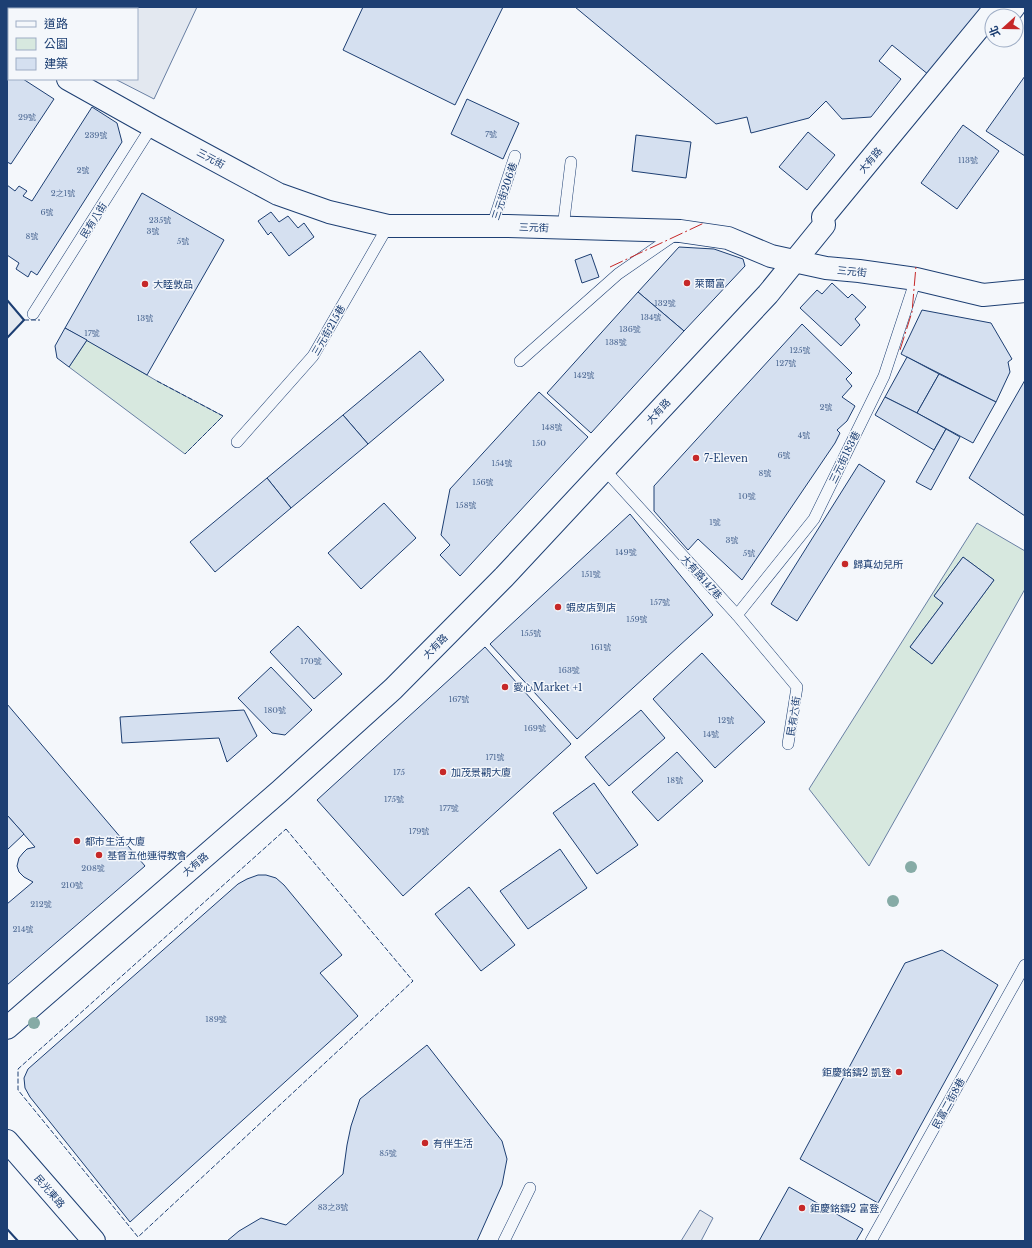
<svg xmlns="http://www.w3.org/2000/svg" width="1032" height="1248" font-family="'Libre Baskerville','Noto Sans TC',serif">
  <rect width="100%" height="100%" fill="#f4f7fb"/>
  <g fill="#d7e8df" stroke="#687fa3" fill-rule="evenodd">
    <path d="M87,340L157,381L223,416L185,454L69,367Z"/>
    <path d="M977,523L1025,551V589L869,866L809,789ZM963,557L994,580L932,664L910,647L943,603L934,596Z"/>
  </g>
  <g fill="#e3e8f0" stroke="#687fa3">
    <path d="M7,7H197L154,99L115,79H137V9H9V24L7,23Z"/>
    <path d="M7,300L24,320L7,338Z"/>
    <path d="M700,1210L713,1218L701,1241H681Z"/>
  </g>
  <g fill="#d5e0f0" stroke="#1d3f73">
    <path d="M363,7H503L455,105L343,50Z"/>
    <path d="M575,7H983L929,75L892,45L879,61L901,79L871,117L842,119L826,101L809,118L751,133L747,117L716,124Z"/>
    <path d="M7,68L9,70V79H23L54,99L11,164L7,162Z"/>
    <path d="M1025,76V156L986,131Z"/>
    <path d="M467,99L519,123L503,159L451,134Z"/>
    <path d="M92,107L117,123L122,142L37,275L31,271L28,277L16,269L19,263L7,255V185L15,191L19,186L27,191L23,196L32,201Z"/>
    <path d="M963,125L999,151L957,209L921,183Z"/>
    <path d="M808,132L835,155L807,190L779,167Z"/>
    <path d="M636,135L691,142L686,178L632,171Z"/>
    <path d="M142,193L224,240L147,375L65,328Z"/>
    <path d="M271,212L279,222L288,216L298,228L304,223L314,237L289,256L271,232L268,235L258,221Z"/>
    <path d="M679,247L714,249L743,259L745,266L684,331L638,292Z"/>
    <path d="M591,254L599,277L582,283L575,260Z"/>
    <path d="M832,283L848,298L852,294L866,307L855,319L860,325L841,346L800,308L817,290L822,294Z"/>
    <path d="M638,292L684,331L591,433L547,393Z"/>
    <path d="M922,310L991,323L1012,359L1008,362L1010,372L996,402L901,354Z"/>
    <path d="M802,324L852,373L846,379L852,386L842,397L855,406L847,421L837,430L840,433L835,443L742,580L698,539L688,550L654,511V486Z"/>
    <path d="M65,328L87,340L69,367L57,358L55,346Z"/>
    <path d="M420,351L444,380L368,444L343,415Z"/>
    <path d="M907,357L939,374L917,413L885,397Z"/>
    <path d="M939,374L996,402L973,443L917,413Z"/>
    <path d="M1025,380V516L969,478Z"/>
    <path d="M539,392L588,437L460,576L440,555L450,545L441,535L450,489Z"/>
    <path d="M885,397L917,413L946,429L934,450L875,415Z"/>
    <path d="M343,415L368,444L291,508L267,478Z"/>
    <path d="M946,429L960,437L931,490L916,482Z"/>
    <path d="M859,464L885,481L797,621L771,604Z"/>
    <path d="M267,478L291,508L215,572L190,542Z"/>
    <path d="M384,503L416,538L361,589L328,553Z"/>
    <path d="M630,514L713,615L577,739L490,644Z"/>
    <path d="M963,557L994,580L932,664L910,647L943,603L934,596Z"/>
    <path d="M298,626L342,674L314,699L270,652Z"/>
    <path d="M485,647L571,744L403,896L317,800Z"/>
    <path d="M702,653L765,722L715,768L653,699Z"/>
    <path d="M271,667L312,710L285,735L272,733L238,698Z"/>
    <path d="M7,704L145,866L7,985V904L33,882L24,877L19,872L17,866L19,858L23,853L27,849L35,847L7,815Z"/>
    <path d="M244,710L257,736L227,762L219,738L122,743L120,717Z"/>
    <path d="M641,710L665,738L609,786L585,757Z"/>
    <path d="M677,752L703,781L658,821L632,792Z"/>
    <path d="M594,783L638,845L597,874L553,813Z"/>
    <path d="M7,815L24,834L7,850Z"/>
    <path d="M560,849L587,888L528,929L500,891Z"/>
    <path d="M258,875H266L276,878L284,885L342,955L320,973L358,1016L130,1222L30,1097L25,1088L24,1078L28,1069L238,884L247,879Z"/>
    <path d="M469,887L515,945L481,971L435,914Z"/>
    <path d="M942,950L998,985L878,1203L800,1159L905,963Z"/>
    <path d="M427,1045L502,1141L507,1159L502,1185L477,1241H227L239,1231L261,1218L286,1225L343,1174L347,1145L351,1126L360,1099Z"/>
    <path d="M789,1187L863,1229L856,1241H759Z"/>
  </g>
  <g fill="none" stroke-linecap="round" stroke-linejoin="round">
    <g stroke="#1d3f73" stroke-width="12">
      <g id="lane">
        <path d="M492,226L515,156"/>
        <path d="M563,228L571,162"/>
        <path d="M33,314L152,126"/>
        <path d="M520,361L618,274L676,234"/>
        <path d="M237,442L313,356L388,226"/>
        <path d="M604,469L737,615L797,687L788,744"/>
        <path d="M737,615L814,519L884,376L916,279"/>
        <path d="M504,1241L530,1188"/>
        <path d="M871,1241L1025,965"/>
      </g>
    </g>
    <g stroke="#1d3f73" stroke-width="24">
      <g id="street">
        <path d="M1007,16L1014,7"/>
        <path d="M7,45L9,46"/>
        <path d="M68,79L152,126L278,194L329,212L388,226H506L680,231L728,238L771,256L826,268L859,271L916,279L983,295L1025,291"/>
        <path d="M7,1028L280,791L393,689L504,577L768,294L824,225L823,217L996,7"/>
        <path d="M7,1141L94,1241"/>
      </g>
    </g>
    <use href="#lane" stroke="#f4f7fb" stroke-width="11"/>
    <use href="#street" stroke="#f4f7fb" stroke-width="22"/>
    <g stroke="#1d3f73" stroke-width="1" stroke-dasharray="5 2" stroke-linecap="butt">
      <path d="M24,320H40"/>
      <path d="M157,381L223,416L185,454"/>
      <path d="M286,829L413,981L138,1237L18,1090V1069Z"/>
    </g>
    <g stroke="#1d3f73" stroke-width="2">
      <path d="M7,300L24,320L7,338"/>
      <path d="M7,1229L18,1241"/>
    </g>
    <g stroke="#c62828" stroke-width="1" stroke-dasharray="14 3 2 3" stroke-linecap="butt">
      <path d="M610,267L704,223"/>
      <path d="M900,350L912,312L916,266"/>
    </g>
  </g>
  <g fill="#86aba6">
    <circle cx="911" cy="867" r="6"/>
    <circle cx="893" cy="901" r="6"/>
    <circle cx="34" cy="1023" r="6"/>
  </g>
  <g fill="#c62828" stroke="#f4f7fb" stroke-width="1.5">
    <circle cx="687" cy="283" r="4"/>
    <circle cx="145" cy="284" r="4"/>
    <circle cx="696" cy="458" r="4"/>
    <circle cx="845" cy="564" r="4"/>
    <circle cx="558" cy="607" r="4"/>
    <circle cx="505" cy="687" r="4"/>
    <circle cx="443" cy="772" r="4"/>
    <circle cx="77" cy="841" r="4"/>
    <circle cx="99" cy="855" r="4"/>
    <circle cx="899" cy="1072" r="4"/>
    <circle cx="425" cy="1143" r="4"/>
    <circle cx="802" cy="1208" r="4"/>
  </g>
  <g text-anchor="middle" stroke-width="3" stroke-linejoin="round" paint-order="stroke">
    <g font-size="8" fill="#4b6792">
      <text x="27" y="120">29號</text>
      <text x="491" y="137">7號</text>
      <text x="96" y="138">239號</text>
      <text x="968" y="163">113號</text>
      <text x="83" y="173">2號</text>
      <text x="63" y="196">2之1號</text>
      <text x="47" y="215">6號</text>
      <text x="160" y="223">235號</text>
      <text x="153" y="234">3號</text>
      <text x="32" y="239">8號</text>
      <text x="183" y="244">5號</text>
      <text x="665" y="306">132號</text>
      <text x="651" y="320">134號</text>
      <text x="145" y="321">13號</text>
      <text x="630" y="332">136號</text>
      <text x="92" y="336">17號</text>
      <text x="616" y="345">138號</text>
      <text x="800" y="353">125號</text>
      <text x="786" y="366">127號</text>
      <text x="584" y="378">142號</text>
      <text x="826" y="410">2號</text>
      <text x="552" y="430">148號</text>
      <text x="804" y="438">4號</text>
      <text x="539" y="446">150</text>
      <text x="784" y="458">6號</text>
      <text x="502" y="466">154號</text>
      <text x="765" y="476">8號</text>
      <text x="483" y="485">156號</text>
      <text x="747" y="499">10號</text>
      <text x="466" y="508">158號</text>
      <text x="715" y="525">1號</text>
      <text x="732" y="543">3號</text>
      <text x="626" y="555">149號</text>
      <text x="749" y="556">5號</text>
      <text x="591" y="577">151號</text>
      <text x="660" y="605">157號</text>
      <text x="637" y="622">159號</text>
      <text x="531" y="636">155號</text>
      <text x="601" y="650">161號</text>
      <text x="311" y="664">170號</text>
      <text x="569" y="673">163號</text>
      <text x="459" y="702">167號</text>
      <text x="275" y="713">180號</text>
      <text x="726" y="723">12號</text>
      <text x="535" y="731">169號</text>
      <text x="711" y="737">14號</text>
      <text x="495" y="760">171號</text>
      <text x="399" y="775">175</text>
      <text x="675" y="783">18號</text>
      <text x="394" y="802">175號</text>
      <text x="449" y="811">177號</text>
      <text x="419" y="834">179號</text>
      <text x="93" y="871">208號</text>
      <text x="72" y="888">210號</text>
      <text x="41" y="907">212號</text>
      <text x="23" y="932">214號</text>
      <text x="216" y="1022">189號</text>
      <text x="388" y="1156">85號</text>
      <text x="333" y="1210">83之3號</text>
    </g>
    <g font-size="10" fill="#1d3f73" stroke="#f4f7fb">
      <text transform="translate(211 158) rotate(28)" y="4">三元街</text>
      <text transform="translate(870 160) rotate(-50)" y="4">大有路</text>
      <text transform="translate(504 191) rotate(-72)" y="4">三元街206巷</text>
      <text transform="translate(93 220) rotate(-58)" y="4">民有八街</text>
      <text transform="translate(534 227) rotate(2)" y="4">三元街</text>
      <text transform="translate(852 271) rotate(6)" y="4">三元街</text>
      <text transform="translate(328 330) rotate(-60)" y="4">三元街215巷</text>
      <text transform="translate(658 411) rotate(-47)" y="4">大有路</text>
      <text transform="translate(844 457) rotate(-64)" y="4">三元街183巷</text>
      <text transform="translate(702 577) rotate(48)" y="4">大有路147巷</text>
      <text transform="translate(435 646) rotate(-45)" y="4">大有路</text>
      <text transform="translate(793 716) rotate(-81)" y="4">民有六街</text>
      <text transform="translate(195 864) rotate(-41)" y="4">大有路</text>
      <text transform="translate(948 1103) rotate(-61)" y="4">民富二街8巷</text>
      <text transform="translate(50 1191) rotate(49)" y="4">民光東路</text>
    </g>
    <g font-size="10" fill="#1d3f73" stroke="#f4f7fb" text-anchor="start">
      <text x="695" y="287">萊爾富</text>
      <text x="153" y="288">大睦敦品</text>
      <text x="704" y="462">7-Eleven</text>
      <text x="853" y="568">歸真幼兒所</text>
      <text x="566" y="611">蝦皮店到店</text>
      <text x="513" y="691">愛心Market +1</text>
      <text x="451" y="776">加茂景觀大廈</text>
      <text x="85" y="845">都市生活大廈</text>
      <text x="107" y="859">基督五他連得教會</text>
      <text x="891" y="1076" text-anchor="end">鉅慶銘鑄2 凱登</text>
      <text x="433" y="1147">有伴生活</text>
      <text x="810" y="1212">鉅慶銘鑄2 富登</text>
    </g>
  </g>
  <rect width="1032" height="1248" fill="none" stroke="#1d3f73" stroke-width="16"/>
  <rect x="8" y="8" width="130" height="72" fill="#f4f7fb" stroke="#9eadc5"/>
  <rect x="16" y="21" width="20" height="6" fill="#f4f7fb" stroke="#9eadc5"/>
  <text x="44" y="28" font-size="12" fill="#1d3f73">道路</text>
  <rect x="16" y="38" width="20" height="12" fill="#d7e8df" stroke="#9eadc5"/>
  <text x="44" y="48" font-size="12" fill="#1d3f73">公園</text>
  <rect x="16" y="58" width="20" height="12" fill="#d5e0f0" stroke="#9eadc5"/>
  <text x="44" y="68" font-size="12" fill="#1d3f73">建築</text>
  <g transform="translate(1004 28) rotate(249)"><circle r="19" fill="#f4f7fb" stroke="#9eadc5"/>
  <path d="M0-3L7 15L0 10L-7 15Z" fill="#c62828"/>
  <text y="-6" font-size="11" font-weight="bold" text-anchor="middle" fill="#1d3f73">北</text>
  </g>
</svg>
